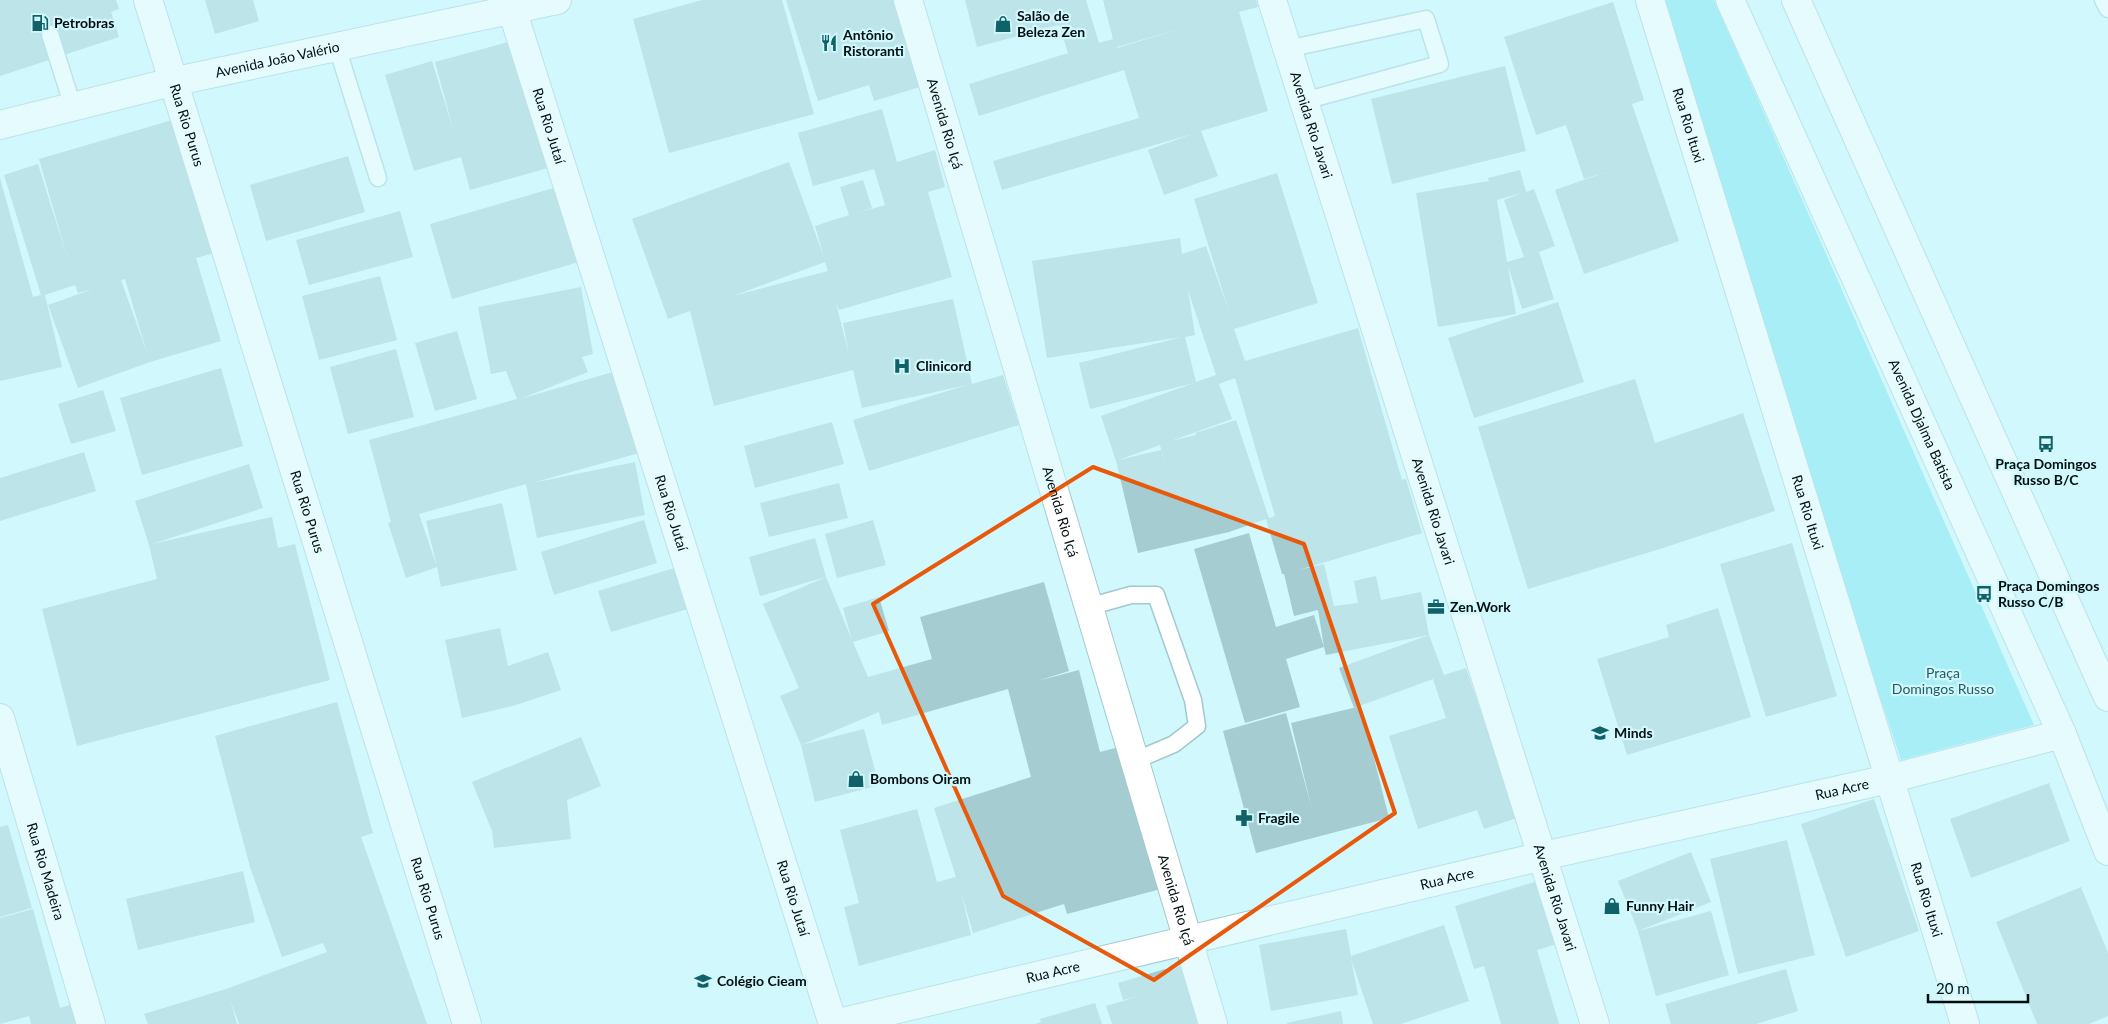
<svg xmlns="http://www.w3.org/2000/svg" width="2108" height="1024" font-family="Lato,sans-serif">
  <rect width="100%" height="100%" fill="#d0f8fd"/>
  <path fill="#78e3ef" d="M1648,0H1714L2034,725L1901,760Z"/>
  <g fill="#a5ccd1" fill-rule="evenodd">
    <path d="M0,0H116L119,9L111,12L119,37L0,76Z"/>
    <path d="M205,0H253L259,21L215,34Z"/>
    <path d="M702,0H782L814,114L669,153L633,19Z"/>
    <path d="M786,0H893L920,87L874,101L869,85L818,101Z"/>
    <path d="M965,0H1086L1099,43L1113,39L1103,0H1256L1258,7L1239,12L1268,111L1201,131L1218,176L1164,195L1148,150L1192,134L1002,190L993,161L1139,118L1124,70L979,116L969,84L1068,53L1059,25L977,47ZM1186,27L1117,48V47Z"/>
    <path d="M1613,2L1644,100L1632,104L1679,241L1584,274L1555,190L1609,171L1584,179L1566,125L1536,135L1504,37Z"/>
    <path d="M527,37L562,164L470,190L461,157L414,171L385,75L432,61L454,132L435,62Z"/>
    <path d="M1505,66L1526,151L1392,184L1371,99Z"/>
    <path d="M882,109L897,162L935,150L945,187L928,192L952,277L839,310L836,303L849,355L843,323L953,299L972,384L1003,375L1019,425L869,471L853,420L967,385L862,408L853,370L714,406L690,311L668,319L632,219L789,162L824,257L815,226L849,215L840,187L863,180L872,208L858,213L885,205L874,169L813,186L798,133ZM825,262L828,271L733,296Z"/>
    <path d="M179,118L218,252L196,258L221,341L150,362L78,388L48,305L93,289L78,293L75,285L45,295L62,367L0,381V178L33,297L41,295L4,175L38,164L68,260L39,159ZM125,279L147,353L121,280Z"/>
    <path d="M348,156L365,212L266,241L250,185Z"/>
    <path d="M1520,170L1526,192L1534,189L1555,246L1539,252L1554,299L1522,309L1508,266L1516,314L1438,327L1416,193L1489,181L1488,178ZM1522,193L1504,200L1524,257L1507,262L1497,200Z"/>
    <path d="M1277,173L1318,303L1234,329L1245,361L1358,328L1402,480L1406,479L1422,533L1299,570L1324,564L1334,606L1358,603L1354,581L1376,576L1381,600L1421,592L1429,635L1326,655L1324,647L1286,659L1300,707L1245,723L1194,549L1249,533L1276,627L1314,615L1324,647L1318,610L1294,616L1284,574H1282L1266,519L1229,532L1138,553L1116,461L1101,416L1194,383L1090,409L1079,363L1182,337L1047,358L1032,261L1180,238L1182,254L1206,246L1229,312L1194,199ZM1188,290L1216,375L1196,382L1185,337L1195,335ZM1235,378L1275,516L1269,518L1236,420L1195,433L1196,435L1171,441L1232,419L1219,384ZM1160,445L1167,472L1161,450L1118,460Z"/>
    <path d="M557,187L579,262L452,299L430,224Z"/>
    <path d="M400,211L413,257L309,285L296,240Z"/>
    <path d="M380,276L397,340L319,360L302,296Z"/>
    <path d="M581,287L593,354L582,357L588,372L520,399L623,369L646,451L532,483L635,462L645,515L537,538L526,484L419,514L437,567L426,521L502,503L517,570L441,587L437,567L406,578L388,523L391,522L369,440L517,399L506,371L491,374L478,307Z"/>
    <path d="M1558,302L1584,382L1474,418L1448,338Z"/>
    <path d="M457,331L477,399L435,411L415,343Z"/>
    <path d="M396,349L414,417L348,434L330,367Z"/>
    <path d="M221,368L243,446L142,475L120,398Z"/>
    <path d="M1635,379L1655,443L1743,413L1775,511L1660,549L1528,589L1478,427Z"/>
    <path d="M103,390L116,431L71,444L58,404Z"/>
    <path d="M832,422L844,464L755,488L744,446Z"/>
    <path d="M84,452L96,491L0,521V478Z"/>
    <path d="M249,464L263,508L152,544L272,517L278,548L295,544L330,680L77,746L42,609L157,579L149,545L135,501Z"/>
    <path d="M839,483L848,518L769,537L760,503Z"/>
    <path d="M644,520L657,563L554,595L541,552Z"/>
    <path d="M873,520L886,565L837,578L825,534Z"/>
    <path d="M815,538L826,577L852,640L843,608L879,597L889,631L853,642L868,677L932,659L920,617L1044,582L1069,671L1037,681L1079,670L1100,752L1134,743L1172,886L1067,914L1064,904L973,933L961,892L971,935L859,966L844,907L859,903L840,830L917,809L937,882L956,877L934,808L1031,777L1008,689L882,725L879,712L801,745L864,729L879,785L815,802L801,745L780,696L799,688L763,604L826,577L760,596L749,557Z"/>
    <path d="M1792,543L1837,696L1766,717L1720,564Z"/>
    <path d="M681,566L694,607L611,632L598,591Z"/>
    <path d="M1718,608L1751,717L1627,755L1597,659L1669,637L1666,625Z"/>
    <path d="M500,628L508,666L548,652L561,690L516,705L462,718L445,640Z"/>
    <path d="M1429,635L1444,675L1466,668L1517,818L1484,829L1477,810L1418,829L1389,736L1446,718L1433,679L1354,708L1339,668Z"/>
    <path d="M337,702L373,833L361,837L427,1024H239L230,1000L237,1024H148L144,1014L226,989L327,952L323,943L282,957L250,867L215,736Z"/>
    <path d="M1361,706L1389,818L1256,853L1223,731L1286,713L1312,809L1291,723Z"/>
    <path d="M581,737L601,786L567,800L571,839L494,848L492,831L472,782Z"/>
    <path d="M2049,783L2070,841L1971,878L1950,819Z"/>
    <path d="M1874,799L1919,931L1846,957L1801,824Z"/>
    <path d="M8,825L32,908L0,917V827Z"/>
    <path d="M1787,840L1815,955L1738,974L1710,859Z"/>
    <path d="M1691,852L1711,902L1638,931L1711,911L1729,975L1656,996L1638,931L1618,881Z"/>
    <path d="M243,871L255,922L138,950L126,899Z"/>
    <path d="M1538,881L1557,944L1537,950L1559,1024H1501L1484,966L1474,969L1455,906Z"/>
    <path d="M2081,887L2108,953V1016L2089,1024H2037L1996,922Z"/>
    <path d="M33,909L60,1008L79,1002L85,1024H31L29,1016L0,1024V918Z"/>
    <path d="M1444,925L1469,1001L1401,1024H1373L1351,959L1358,995L1271,1011L1259,945L1346,929L1351,956Z"/>
    <path d="M1180,966L1206,1024H1112L1106,1006L1136,997L1123,1000L1118,983L1165,969L1166,973Z"/>
    <path d="M1786,969L1798,1011L1756,1024H1671L1665,1004Z"/>
    <path d="M1095,1003L1102,1024H1035L1041,1022L1040,1019Z"/>
    <path d="M1341,1011L1343,1024H1287V1023Z"/>
  </g>
  <g fill="none" stroke-linecap="round" stroke-linejoin="round">
    <g stroke="#a2c9ce" stroke-width="19">
      <g id="lane">
        <path d="M2103,0L2108,9"/>
        <path d="M50,34L73,107"/>
        <path d="M337,47L378,178"/>
        <path d="M1287,49L1426,19L1440,64L1304,101"/>
        <path d="M1088,607L1131,595H1156L1193,700L1197,726L1174,744L1134,761"/>
      </g>
    </g>
    <g stroke="#a2c9ce" stroke-width="30">
      <g id="street">
        <path id="s1" d="M148,0L467,1024"/>
        <path id="s2" d="M509,0L833,1024"/>
        <path id="s3" d="M908,0L1213,1024"/>
        <path id="s4" d="M1272,0L1595,1024"/>
        <path id="s5" d="M1650,0L1965,1024"/>
      </g>
    </g>
    <g stroke="#a2c9ce" stroke-width="30">
      <g id="secondary">
        <path id="s6" d="M1730,0L2062,734L2108,851"/>
        <path d="M1796,0L2108,697"/>
        <path id="s7" d="M0,125L172,82L557,0"/>
        <path id="s8" d="M0,718L91,1024"/>
        <path id="s9" d="M834,1024L1543,856L1889,779L2062,734"/>
      </g>
    </g>
    <use href="#lane" stroke="#fff" stroke-width="16"/>
    <use href="#street" stroke="#fff" stroke-width="28"/>
    <use href="#secondary" stroke="#fff" stroke-width="28"/>
  </g>
  <path d="M0 0H2108V1024H0ZM1093,467L1304,544L1395,813L1154,980L1003,896L873,604Z" fill="#d0f8fd" fill-opacity=".55" fill-rule="evenodd"/>
  <path fill="none" stroke="#e8590c" stroke-width="4" stroke-linejoin="round" d="M1093,467L1304,544L1395,813L1154,980L1003,896L873,604Z"/>
  <defs>
    <g id="fuel-bare" transform="scale(1.35)"><path d="M-5.5-6h7V0h2V4h1.3V-2.5L3-4.5l.8-.8L6-3V5H2.5V1h-1V6h-7ZM-4.2-4.7v3.2H.2V-4.7Z" fill="#116168" stroke="#d0f8fd" stroke-width="2.5" paint-order="stroke"/></g>
    <g id="shop-bare" transform="scale(1.35)"><path d="M-5-2.5h2.3a2.7 3.5 0 0 1 5.4 0H5L5.5 6h-11ZM-1.5-2.5h3a1.5 2.3 0 0 0-3 0Z" fill="#116168" stroke="#d0f8fd" stroke-width="2.5" paint-order="stroke"/></g>
    <g id="restaurant-bare" transform="scale(1.35)"><path d="M-5-6h1v4h1v-4h1v4h1v-4h1v5L-1.5 .5V6h-2V.5L-5-1ZM5-6V6H3V1.5H1.5Q1.5-4 5-6Z" fill="#116168" stroke="#d0f8fd" stroke-width="2.5" paint-order="stroke"/></g>
    <g id="hospital-bare" transform="scale(1.35)"><path d="M-5-5h3v3.5h4V-5h3V5h-3V1.5h-4V5h-3Z" fill="#116168" stroke="#d0f8fd" stroke-width="2.5" paint-order="stroke"/></g>
    <g id="bus-bare" transform="scale(1.35)"><path d="M-5-6H5V4H4V6H2V4H-2V6H-4V4H-5ZM-3.5-4V0h7V-4ZM-3.5 1.2v1.5H-2V1.2ZM2 1.2v1.5H3.5V1.2Z" fill="#116168" stroke="#d0f8fd" stroke-width="2.5" paint-order="stroke"/></g>
    <g id="office-bare" transform="scale(1.35)"><path d="M-6-3h4V-5.5h4V-3h4V5H-6ZM-1-4.5V-3h2v-1.5ZM-6 0V1H6V0Z" fill="#116168" stroke="#d0f8fd" stroke-width="2.5" paint-order="stroke"/></g>
    <g id="school-bare" transform="scale(1.35)"><path d="M0-5L7-2L0 1L-7-2ZM-4 1L0 2.5L4 1V4Q0 6-4 4Z" fill="#116168" stroke="#d0f8fd" stroke-width="2.5" paint-order="stroke"/></g>
    <g id="pharmacy-bare" transform="scale(1.35)"><path d="M-2-6h4v4h4v4h-4v4h-4v-4h-4v-4h4Z" fill="#116168" stroke="#d0f8fd" stroke-width="2.5" paint-order="stroke"/></g>
  </defs>
  <g fill-rule="evenodd">
    <use href="#fuel-bare" x="40" y="23"/>
    <use href="#shop-bare" x="1003" y="24"/>
    <use href="#restaurant-bare" x="829" y="43"/>
    <use href="#hospital-bare" x="902" y="366"/>
    <use href="#bus-bare" x="2046" y="444"/>
    <use href="#bus-bare" x="1984" y="594"/>
    <use href="#office-bare" x="1436" y="607"/>
    <use href="#school-bare" x="1600" y="733"/>
    <use href="#shop-bare" x="856" y="779"/>
    <use href="#pharmacy-bare" x="1244" y="818"/>
    <use href="#shop-bare" x="1612" y="906"/>
    <use href="#school-bare" x="703" y="981"/>
  </g>
  <g text-anchor="middle" stroke-width="4.5" stroke-linejoin="round" paint-order="stroke">
    <g font-size="14" font-weight="bold" fill="#020f10" stroke="#d0f8fd" text-anchor="start">
      <text x="1017" y="21">Salão de<tspan x="1017" dy="16">Beleza Zen</tspan></text>
      <text x="54" y="28">Petrobras</text>
      <text x="843" y="40">Antônio<tspan x="843" dy="16">Ristoranti</tspan></text>
      <text x="916" y="371">Clinicord</text>
      <text x="2046" y="469" text-anchor="middle">Praça Domingos<tspan x="2046" dy="16">Russo B/C</tspan></text>
      <text x="1998" y="591">Praça Domingos<tspan x="1998" dy="16">Russo C/B</tspan></text>
      <text x="1450" y="612">Zen.Work</text>
      <text x="1614" y="738">Minds</text>
      <text x="870" y="784">Bombons Oiram</text>
      <text x="1258" y="823">Fragile</text>
      <text x="1626" y="911">Funny Hair</text>
      <text x="717" y="986">Colégio Cieam</text>
    </g>
    <g font-size="14" fill="#020f10" stroke="#d0f8fd">
      <text dy="5" stroke="none"><textPath href="#s7" startOffset="285">Avenida João Valério</textPath></text>
      <text dy="5" stroke="none"><textPath href="#s3" startOffset="129">Avenida Rio Içá</textPath></text>
      <text dy="5" stroke="none"><textPath href="#s1" startOffset="131">Rua Rio Purus</textPath></text>
      <text dy="5" stroke="none"><textPath href="#s5" startOffset="131">Rua Rio Ituxi</textPath></text>
      <text dy="5" stroke="none"><textPath href="#s2" startOffset="132">Rua Rio Jutaí</textPath></text>
      <text dy="5" stroke="none"><textPath href="#s4" startOffset="131">Avenida Rio Javari</textPath></text>
      <text dy="5" stroke="none"><textPath href="#s6" startOffset="466">Avenida Djalma Batista</textPath></text>
      <text dy="5" stroke="none"><textPath href="#s1" startOffset="536">Rua Rio Purus</textPath></text>
      <text dy="5" stroke="none"><textPath href="#s2" startOffset="538">Rua Rio Jutaí</textPath></text>
      <text dy="5" stroke="none"><textPath href="#s3" startOffset="534">Avenida Rio Içá</textPath></text>
      <text dy="5" stroke="none"><textPath href="#s4" startOffset="536">Avenida Rio Javari</textPath></text>
      <text dy="5" stroke="none"><textPath href="#s5" startOffset="536">Rua Rio Ituxi</textPath></text>
      <text dy="5" stroke="none"><textPath href="#s9" startOffset="1035">Rua Acre</textPath></text>
      <text dy="5" stroke="none"><textPath href="#s8" startOffset="160">Rua Rio Madeira</textPath></text>
      <text dy="5" stroke="none"><textPath href="#s9" startOffset="630">Rua Acre</textPath></text>
      <text dy="5" stroke="none"><textPath href="#s2" startOffset="942">Rua Rio Jutaí</textPath></text>
      <text dy="5" stroke="none"><textPath href="#s4" startOffset="941">Avenida Rio Javari</textPath></text>
      <text dy="5" stroke="none"><textPath href="#s1" startOffset="941">Rua Rio Purus</textPath></text>
      <text dy="5" stroke="none"><textPath href="#s5" startOffset="941">Rua Rio Ituxi</textPath></text>
      <text dy="5" stroke="none"><textPath href="#s3" startOffset="939">Avenida Rio Içá</textPath></text>
      <text dy="5" stroke="none"><textPath href="#s9" startOffset="225">Rua Acre</textPath></text>
    </g>
    <g font-size="14" fill="#215d63" stroke="#d0f8fd">
      <text x="1943" y="678">Praça<tspan x="1943" dy="16">Domingos Russo</tspan></text>
    </g>
  </g>
  <path d="M1928 994v8h100v-8" fill="none" stroke="#020f10" stroke-width="2.5"/>
  <text x="1936" y="994" font-size="15" fill="#020f10" stroke="#d0f8fd" stroke-width="4" paint-order="stroke">20 m</text>
</svg>
